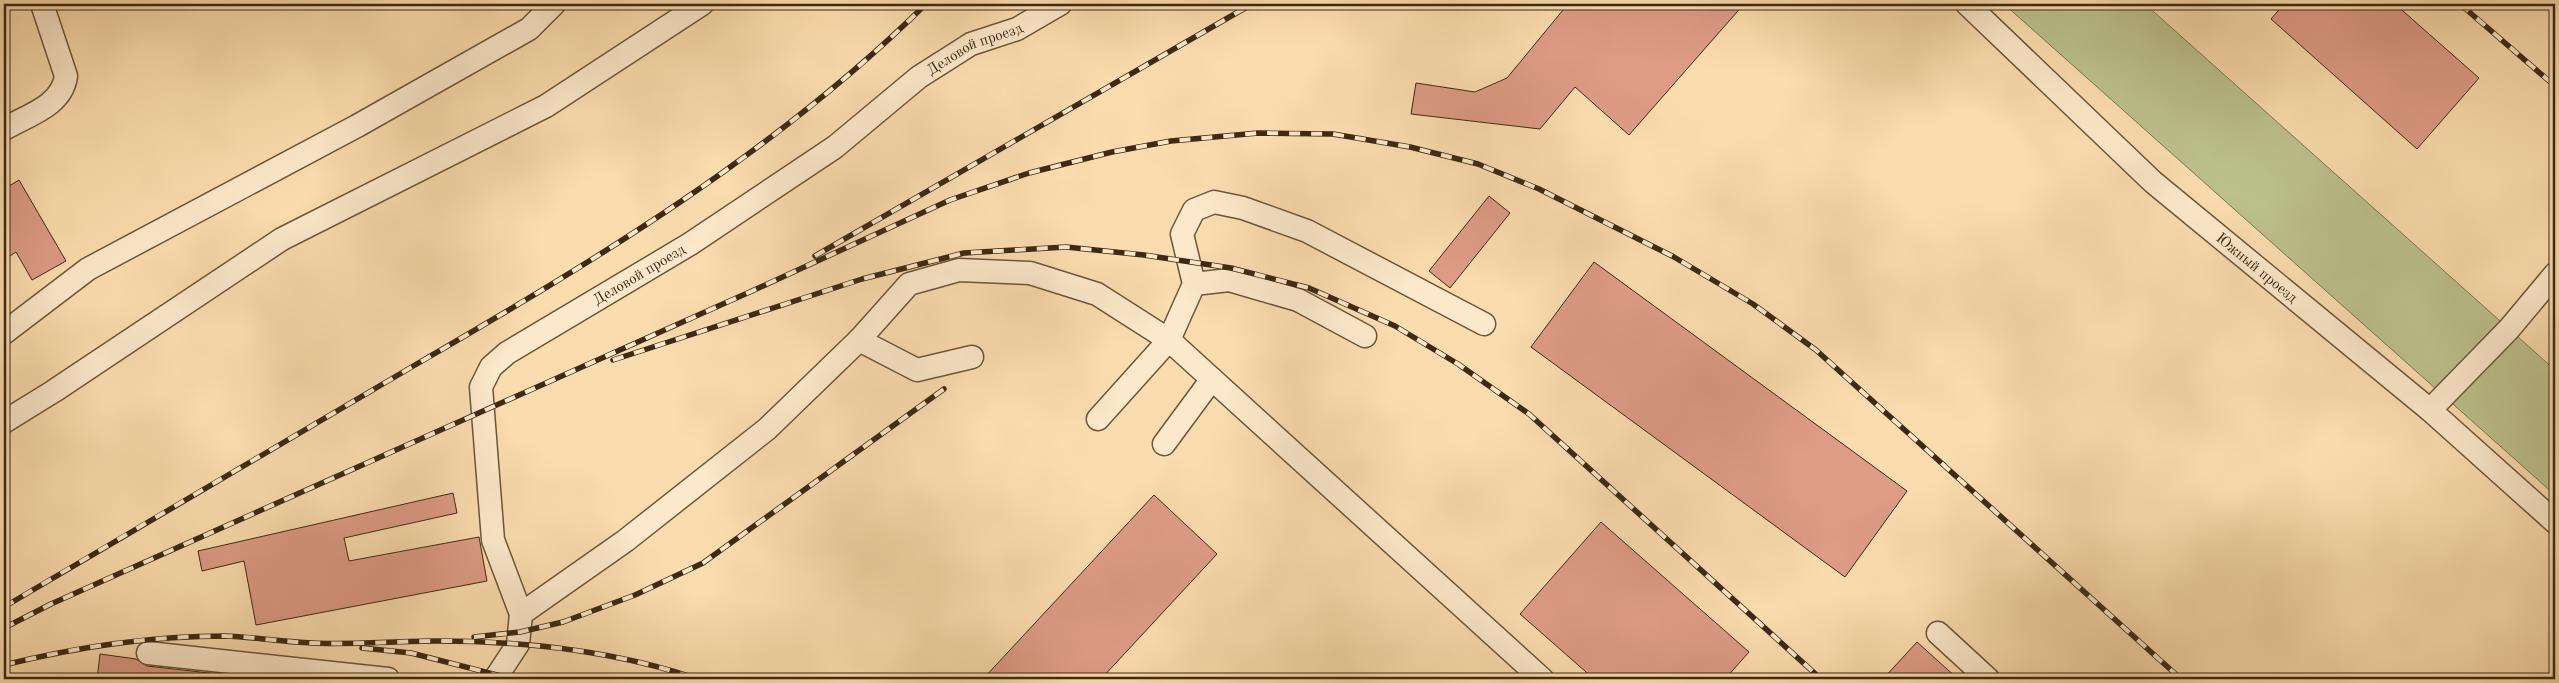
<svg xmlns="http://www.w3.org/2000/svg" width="2559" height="683" font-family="'Old Standard TT',serif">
  <rect width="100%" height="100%" fill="#fbdcae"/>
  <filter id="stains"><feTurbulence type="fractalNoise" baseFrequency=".004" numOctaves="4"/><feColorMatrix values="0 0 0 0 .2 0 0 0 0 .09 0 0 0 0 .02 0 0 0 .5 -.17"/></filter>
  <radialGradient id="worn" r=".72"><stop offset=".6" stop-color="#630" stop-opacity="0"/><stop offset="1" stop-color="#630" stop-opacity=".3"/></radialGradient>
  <path fill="#bcc18c" stroke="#7c7550" d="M2004,4H2145L2555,370V495Z"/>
  <g fill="#de9b86" stroke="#3d2914">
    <path d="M1568,4H1744L1629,135L1575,87L1540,129L1411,114L1416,83L1475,92L1507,78Z"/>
    <path d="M2284,4H2395L2479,78L2417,149L2271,19Z"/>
    <path d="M19,180L66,261L32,280L16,252L4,260V189Z"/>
    <path d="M1489,196L1510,213L1450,288L1429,271Z"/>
    <path d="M1594,262L1907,491L1845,577L1531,347Z"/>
    <path d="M453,493L457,513L344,538L349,561L479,537L487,581L256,625L244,561L202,571L198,551Z"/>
    <path d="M1154,495L1217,554L1101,679H983Z"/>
    <path d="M1601,522L1749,652L1725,679H1594L1520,614Z"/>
    <path d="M1917,642L1958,679H1883Z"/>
    <path d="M100,654L136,659L147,666L218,674V679H97Z"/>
  </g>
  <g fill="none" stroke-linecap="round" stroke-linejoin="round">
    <g stroke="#6c563a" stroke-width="25">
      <g id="minor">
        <path id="s1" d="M1967,4L2153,182L2430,410L2555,522"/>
        <path d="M4,129C28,115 62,106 66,76L42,4"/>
        <path d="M1194,284L1229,280L1298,300L1365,336"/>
        <path d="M4,333L88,269L357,126L529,29L554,4"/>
        <path d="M859,340L917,370L972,357"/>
        <path d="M2430,410L2509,329L2555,274"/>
        <path d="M1098,419L1169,340L1194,284L1182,234L1194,210L1214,202L1243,208L1307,231L1484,324"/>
        <path d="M4,422L54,391L282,239L546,106L702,4"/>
        <path d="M1164,444L1212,379"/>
        <path d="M521,614L625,541L767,429L859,340L909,284L959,270L1030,273L1097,294L1169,340L1542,679"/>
        <path d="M1938,633L1988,679"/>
        <path d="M148,653L388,679"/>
        <path id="s2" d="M495,679L518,644L521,614L493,540L481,387L491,367L507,353L690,244L835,147L919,77L971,44L1017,29L1060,4"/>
      </g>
    </g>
    <use href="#minor" stroke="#fce8ca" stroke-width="22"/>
    <g stroke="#3d2914" stroke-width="5.5">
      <g id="rail">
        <path d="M2460,4L2555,86"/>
        <path d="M815,256L1252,4"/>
        <path d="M613,360L862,279L964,253L1066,247L1144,255L1231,268L1309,288L1395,326L1458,364L1529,414L1821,679"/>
        <path d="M4,607C140,526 278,446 415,365C596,260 776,152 926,4"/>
        <path d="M4,628L51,604L752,291L950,200L1029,173L1112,152L1171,141L1258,133L1333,134L1410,147L1478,164L1539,189L1674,257L1753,304L1816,350L2181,679"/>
        <path d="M474,637L520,632L563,622L635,595L703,563L944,389"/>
        <path d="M362,648L411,653L513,679"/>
        <path d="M4,665C77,647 150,636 225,636C254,637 283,642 312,643C353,645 395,641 437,641C525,641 615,651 698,679"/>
      </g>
    </g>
    <use href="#rail" stroke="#fce8ca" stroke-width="4" stroke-dasharray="11" stroke-linecap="butt"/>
  </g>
  <g text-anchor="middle" stroke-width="5" stroke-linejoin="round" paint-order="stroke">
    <g font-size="15" fill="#3d2914" stroke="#fce8ca">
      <text dy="5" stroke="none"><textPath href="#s2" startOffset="908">Деловой проезд</textPath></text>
      <text dy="5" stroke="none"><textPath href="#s1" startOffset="392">Южный проезд</textPath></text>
      <text dy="5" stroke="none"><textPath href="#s2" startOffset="502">Деловой проезд</textPath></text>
    </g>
  </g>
  <rect width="2559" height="683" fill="none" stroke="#fbdcae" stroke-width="20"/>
  <rect x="5" y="5" width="2549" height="673" fill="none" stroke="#3d2914" stroke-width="2.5"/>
  <rect x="10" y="10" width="2539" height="663" fill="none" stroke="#3d2914"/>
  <rect width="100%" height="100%" filter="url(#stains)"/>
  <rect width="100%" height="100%" fill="url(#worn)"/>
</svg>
